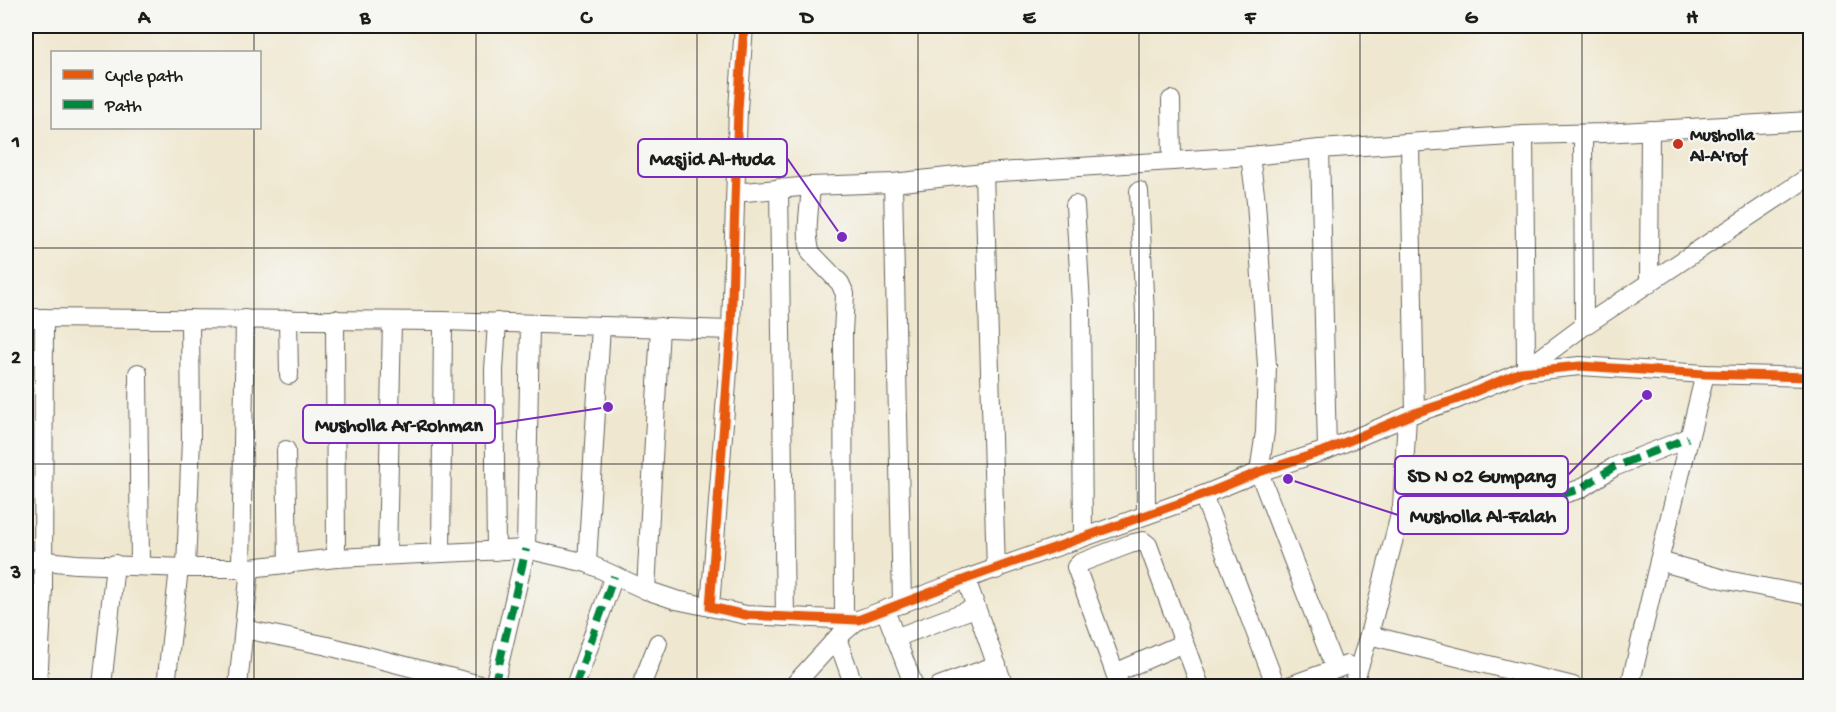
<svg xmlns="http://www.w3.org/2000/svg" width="1836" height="712" font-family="'Gochi Hand',sans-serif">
  <rect width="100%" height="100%" fill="#f6f6f2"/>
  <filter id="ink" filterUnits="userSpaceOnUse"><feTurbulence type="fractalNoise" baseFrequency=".0167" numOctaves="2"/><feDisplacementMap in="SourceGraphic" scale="12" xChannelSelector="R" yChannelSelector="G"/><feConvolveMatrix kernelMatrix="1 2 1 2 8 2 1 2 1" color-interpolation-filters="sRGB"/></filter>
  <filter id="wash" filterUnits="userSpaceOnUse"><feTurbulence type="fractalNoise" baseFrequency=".008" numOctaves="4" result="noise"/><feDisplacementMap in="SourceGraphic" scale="24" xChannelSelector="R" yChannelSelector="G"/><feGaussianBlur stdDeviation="1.35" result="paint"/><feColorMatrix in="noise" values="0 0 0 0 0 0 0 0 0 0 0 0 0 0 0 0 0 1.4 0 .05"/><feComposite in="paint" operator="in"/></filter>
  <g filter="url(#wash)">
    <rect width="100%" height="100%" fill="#efe7cf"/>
  </g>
  <g filter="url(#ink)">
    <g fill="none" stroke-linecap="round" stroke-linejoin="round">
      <g stroke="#66635b" stroke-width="20">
        <g id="minor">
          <path d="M744,26L738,109L731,330L710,607L746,615L858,620L966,579L1203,495L1259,472L1327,450L1415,413L1455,400L1521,372L1580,366L1705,374L1810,377"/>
          <path d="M1171,100L1172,161"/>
          <path d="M1583,134L1584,326"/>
          <path d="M1524,135L1526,367"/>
          <path d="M1410,144L1415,413"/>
          <path d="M1320,149L1327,450"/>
          <path d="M1250,156L1256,202L1267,366L1265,432L1259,472L1335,669"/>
          <path d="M984,173L996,570"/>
          <path d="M893,183L902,604"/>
          <path d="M811,186C810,207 804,233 811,253L840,283L845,294L843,333L844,620"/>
          <path d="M779,188L785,617"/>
          <path d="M737,191L745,192L811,186L893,183L984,173L1250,156L1320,149L1524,135L1604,133L1810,121"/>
          <path d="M1139,191L1145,314L1146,515"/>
          <path d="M1075,205L1081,304L1083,537"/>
          <path d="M1649,284L1650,130"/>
          <path d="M26,318L443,321L731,330"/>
          <path d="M288,319L289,375"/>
          <path d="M335,319L336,558"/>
          <path d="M1522,372L1584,326L1810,176"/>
          <path d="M138,373L140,565"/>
          <path d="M286,450L288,564"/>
          <path d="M1203,495L1276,686"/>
          <path d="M1402,507L1525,503L1547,499L1580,489L1614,467L1688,438"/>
          <path d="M496,551L494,370L497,322"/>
          <path d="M441,553L443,321"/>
          <path d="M387,555L392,321"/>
          <path d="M26,559L76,564L186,568H250L336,558L526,549L587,563L646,590L676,600L710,607"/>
          <path d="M1659,561L1727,580L1810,596"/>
          <path d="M587,563L601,326"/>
          <path d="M186,568L191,439L190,319"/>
          <path d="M241,568L245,319"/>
          <path d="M966,579L1004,686"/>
          <path d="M646,590L660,327"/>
          <path d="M885,610L914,686"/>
          <path d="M244,629L328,646L484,686"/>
          <path d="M1369,635L1573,686"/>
          <path d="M837,638L854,686"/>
          <path d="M895,638L975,608"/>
          <path d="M1115,673L1076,567L1080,563L1130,544L1143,541L1148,545L1200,686"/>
          <path d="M38,686L43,589L44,318"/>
          <path d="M102,686L115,564"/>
          <path d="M166,686L179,568"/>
          <path d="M238,686L250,568"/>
          <path d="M494,686L526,549L530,324"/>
          <path d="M575,686L614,576"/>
          <path d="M641,686L658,643"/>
          <path d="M793,686L837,638L858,620"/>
          <path d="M939,686L997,665"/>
          <path d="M1120,686L1115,673L1184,643"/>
          <path d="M1289,686L1347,665"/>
          <path d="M1353,686L1369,635L1402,507L1407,416"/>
          <path d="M1630,686L1659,561L1705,374"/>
        </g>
      </g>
      <use href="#minor" stroke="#fff" stroke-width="18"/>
      <g stroke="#00873e" stroke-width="8" stroke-dasharray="15 8" stroke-linecap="butt">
        <path d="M1402,507L1525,503L1547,499L1580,489L1614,467L1688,438"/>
        <path d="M494,686L526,549"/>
        <path d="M575,686L614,576"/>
      </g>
      <g stroke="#f6f6f2" stroke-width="13">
        <path id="cycleway" d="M744,26L738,109L731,330L710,607L746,615L858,620L966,579L1203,495L1259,472L1327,450L1415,413L1455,400L1521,372L1580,366L1705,374L1810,377"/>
      </g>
      <use href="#cycleway" stroke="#e8590c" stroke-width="9"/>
    </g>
  </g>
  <path fill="none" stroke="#1c1c1c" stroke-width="1.5" stroke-opacity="0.55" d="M254,26V52M476,26V686M697,26V686M918,26V686M1139,26V686M1360,26V686M1582,26V686M254,128V686M26,248H1810M26,464H1810"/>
  <circle fill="#c8321e" stroke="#f6f6f2" stroke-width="2" cx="1678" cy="144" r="6"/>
  <g text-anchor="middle" stroke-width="4.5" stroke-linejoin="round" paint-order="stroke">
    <g font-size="18" font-weight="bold" fill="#1c1c1c" stroke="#f6f6f2" text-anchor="start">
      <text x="1690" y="140">Musholla<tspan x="1690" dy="21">Al-A'rof</tspan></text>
    </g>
  </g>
  <path fill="none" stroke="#7b2cbf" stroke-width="2" d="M842 237L787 158M608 407L495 424M1647 395L1568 475M1288 479L1398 515"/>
  <g fill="#7b2cbf" stroke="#f6f6f2" stroke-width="2">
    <circle cx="842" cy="237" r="6"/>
    <circle cx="608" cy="407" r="6"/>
    <circle cx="1647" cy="395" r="6"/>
    <circle cx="1288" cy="479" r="6"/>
  </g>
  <g fill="#f6f6f2" stroke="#7b2cbf" stroke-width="2">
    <rect x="638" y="139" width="149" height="38" rx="6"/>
    <rect x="303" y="405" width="192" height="38" rx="6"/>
    <rect x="1395" y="456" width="173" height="38" rx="6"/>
    <rect x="1398" y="496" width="170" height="38" rx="6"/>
  </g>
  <g font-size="20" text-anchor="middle" font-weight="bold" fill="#1c1c1c">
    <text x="712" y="165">Masjid Al-Huda</text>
    <text x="399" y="431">Musholla Ar-Rohman</text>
    <text x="1482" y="482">SD N 02 Gumpang</text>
    <text x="1483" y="522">Musholla Al-Falah</text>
  </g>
  <rect width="1836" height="712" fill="none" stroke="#f6f6f2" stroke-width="66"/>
  <rect x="51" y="51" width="210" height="78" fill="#f6f6f2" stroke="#9f9f9c" stroke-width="1.5"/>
  <rect x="63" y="70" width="30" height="9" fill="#e8590c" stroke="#9f9f9c" stroke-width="1.5"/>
  <text x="105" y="81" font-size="18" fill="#1c1c1c">Cycle path</text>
  <rect x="63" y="100" width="30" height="9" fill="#00873e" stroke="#9f9f9c" stroke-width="1.5"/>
  <text x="105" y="111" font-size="18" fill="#1c1c1c">Path</text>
  <rect x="33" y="33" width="1770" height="646" fill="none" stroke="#1c1c1c" stroke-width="2"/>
  <g font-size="20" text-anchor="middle" font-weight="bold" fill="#1c1c1c">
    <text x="144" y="23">A</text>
    <text x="365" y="23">B</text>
    <text x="586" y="23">C</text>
    <text x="807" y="23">D</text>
    <text x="1029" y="23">E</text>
    <text x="1250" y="23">F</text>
    <text x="1471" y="23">G</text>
    <text x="1692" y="23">H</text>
    <text x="16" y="147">1</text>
    <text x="16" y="363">2</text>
    <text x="16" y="578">3</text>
  </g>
</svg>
